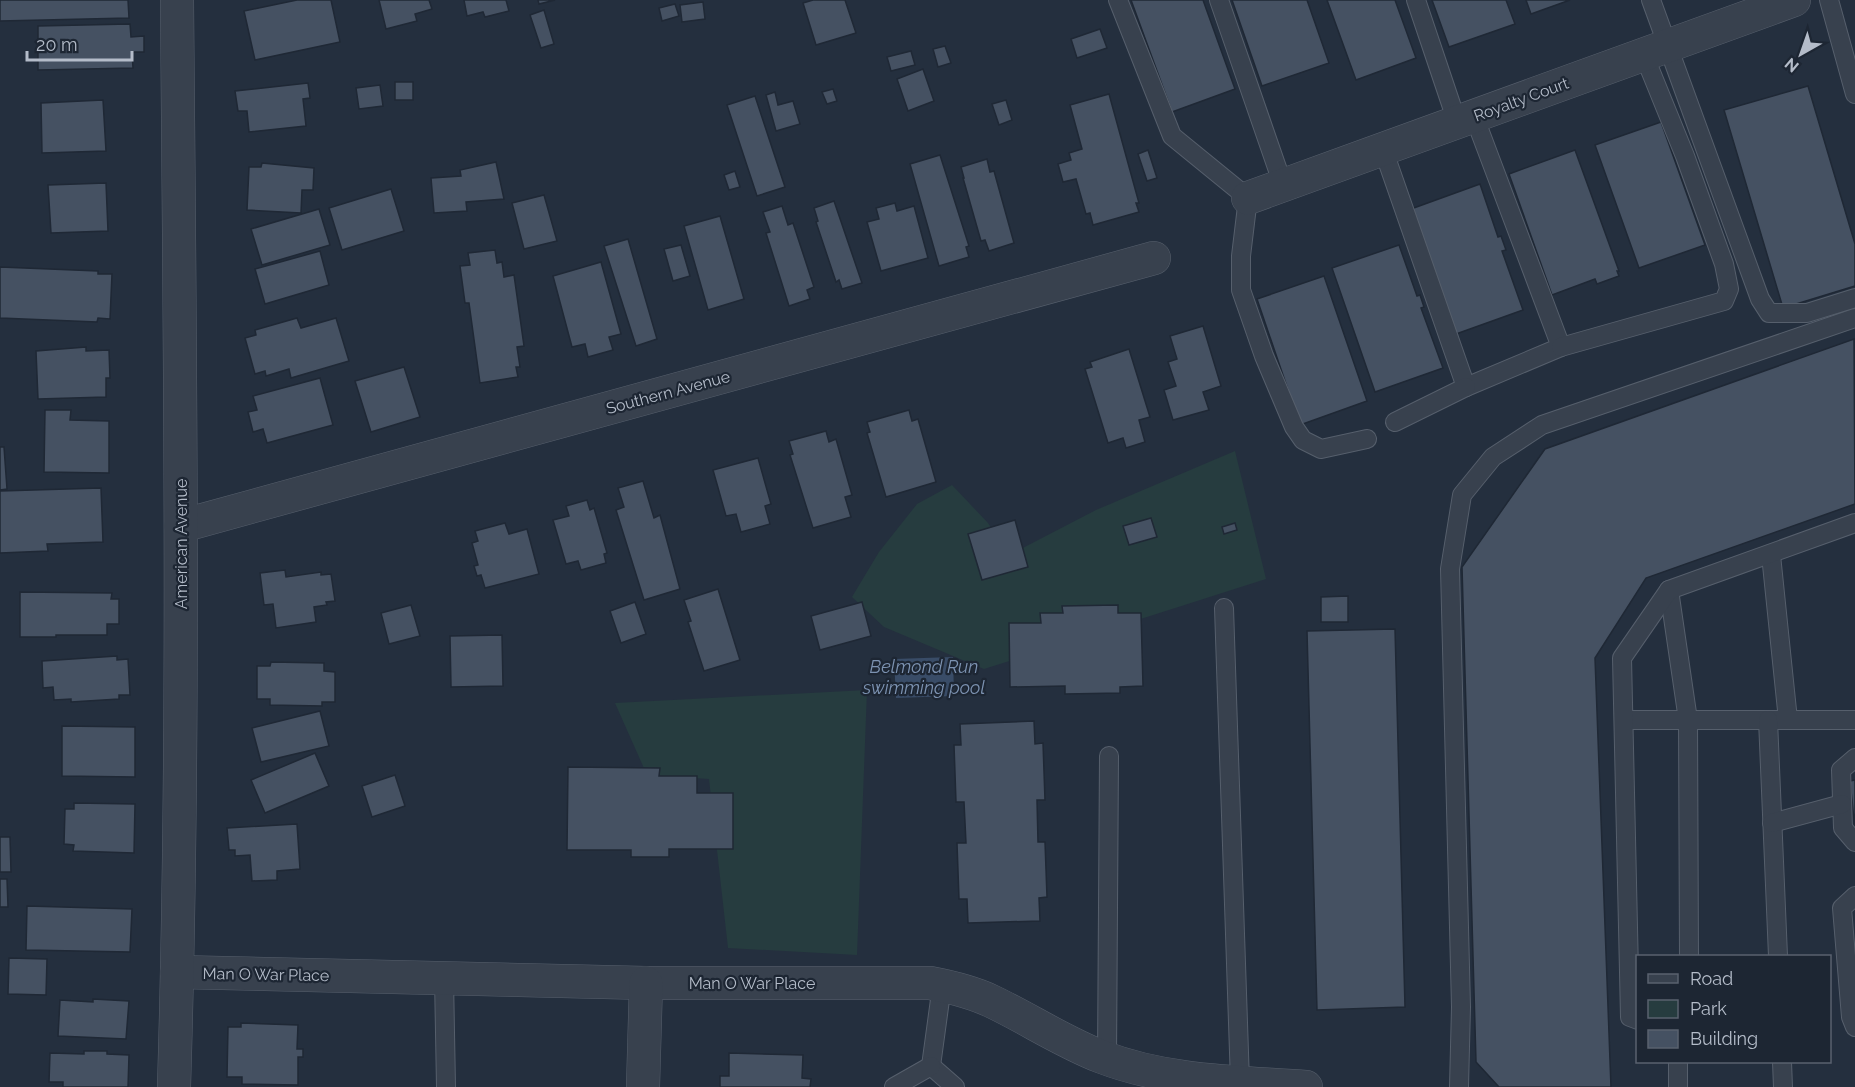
<svg xmlns="http://www.w3.org/2000/svg" width="1855" height="1087" font-family="Raleway,sans-serif">
  <rect width="100%" height="100%" fill="#242f3e"/>
  <g fill="#263c3f">
    <path d="M1235,451L1266,579L984,669L884,627L852,597L879,552L917,504L952,485L988,523L1009,555L1096,510Z"/>
    <path d="M867,690L857,955L728,948L709,779L647,775L615,703Z"/>
  </g>
  <path fill="#394c67" d="M953,657L954,696L896,698L894,659Z"/>
  <g fill="#455162" stroke="#1f2835" stroke-width="1.5">
    <path d="M0,0H128L129,18L0,21Z"/>
    <path d="M297,0H331L340,42L255,60L244,11Z"/>
    <path d="M379,0H429L432,9L415,14L417,21L386,29Z"/>
    <path d="M464,0H506L509,11L485,17L483,12L467,16Z"/>
    <path d="M538,0H555L539,4Z"/>
    <path d="M813,0H845L856,33L816,45L803,3Z"/>
    <path d="M1131,0H1203L1235,89L1172,112Z"/>
    <path d="M1232,0H1307L1329,63L1262,86Z"/>
    <path d="M1327,0H1395L1416,58L1356,80Z"/>
    <path d="M1432,0H1506L1515,24L1449,47Z"/>
    <path d="M1526,0H1570L1531,14Z"/>
    <path d="M703,2L705,19L682,22L680,5Z"/>
    <path d="M675,4L679,16L662,21L659,8Z"/>
    <path d="M544,10L554,44L541,48L530,15Z"/>
    <path d="M130,24L131,37L144,36V52H132L133,68L38,70V26Z"/>
    <path d="M1100,29L1107,48L1077,58L1071,39Z"/>
    <path d="M945,46L951,63L938,67L933,49Z"/>
    <path d="M911,51L915,65L891,71L887,57Z"/>
    <path d="M923,69L934,101L908,111L897,79Z"/>
    <rect x="395" y="82" width="18" height="18"/>
    <path d="M308,83L310,98L303,99L306,126L249,132L247,111H238L235,91Z"/>
    <path d="M380,85L383,106L359,109L356,88Z"/>
    <path d="M1808,86L1855,244V286L1783,308L1724,110Z"/>
    <path d="M833,89L837,101L827,104L822,92Z"/>
    <path d="M775,92L778,105L793,101L800,124L776,131L766,95Z"/>
    <path d="M1109,94L1139,203H1136L1139,212L1093,225L1090,213L1086,214L1076,179L1063,182L1058,164L1071,160L1069,153L1082,149L1070,105Z"/>
    <path d="M755,96L785,187L757,196L727,105Z"/>
    <path d="M103,100L106,151L42,153L41,103Z"/>
    <path d="M1006,100L1012,120L999,125L992,104Z"/>
    <path d="M1661,122L1705,245L1639,268L1595,145Z"/>
    <path d="M1148,150L1157,178L1147,181L1138,154Z"/>
    <path d="M1575,150L1619,271H1617L1619,276L1597,284L1595,279L1552,295L1509,174Z"/>
    <path d="M940,155L969,246L966,247L969,257L939,266L910,164Z"/>
    <path d="M987,159L990,172L994,171L1014,243L989,251L985,240L981,241L963,178H964L961,167Z"/>
    <path d="M496,162L504,199L466,202L467,211L434,213L431,178L461,176L460,170Z"/>
    <path d="M262,163L314,168L313,190H302L301,213L247,210L249,167H261Z"/>
    <path d="M735,171L740,187L729,190L724,175Z"/>
    <path d="M106,183L108,231L51,233L48,185Z"/>
    <path d="M1480,184L1498,237L1501,236L1506,250L1502,251L1523,310L1456,334L1411,209Z"/>
    <path d="M391,189L404,231L342,250L329,208Z"/>
    <path d="M544,195L557,241L524,249L512,203Z"/>
    <path d="M834,201L862,283L842,289L839,280L836,282L816,222L818,221L814,208Z"/>
    <path d="M895,203L897,211L914,206L928,258L881,271L867,222L879,219L876,208Z"/>
    <path d="M782,206L788,225L793,223L814,287L807,290L810,299L789,306L766,233L770,232L763,212Z"/>
    <path d="M319,209L330,245L262,265L251,229Z"/>
    <path d="M720,216L744,299L708,310L684,226Z"/>
    <path d="M628,239L657,339L636,346L604,246Z"/>
    <path d="M681,245L690,276L673,281L664,249Z"/>
    <path d="M1399,245L1417,296L1420,295L1424,307L1421,308L1443,368L1375,392L1332,268Z"/>
    <path d="M495,250L497,263L502,262L504,277L514,275L524,346L517,347L520,367H516L518,377L480,383L469,303H465L460,266L470,265L468,253Z"/>
    <path d="M320,251L329,285L265,304L255,269Z"/>
    <path d="M601,262L621,334L609,337L613,350L588,357L585,344L572,347L553,276Z"/>
    <path d="M0,267L98,271V274H112L110,319L98,318L97,322L0,318Z"/>
    <path d="M1324,276L1367,401L1300,425L1257,299Z"/>
    <path d="M297,318L301,328L336,318L349,361L291,378L289,369L266,376L265,371L255,374L245,338L256,335L255,330Z"/>
    <path d="M1203,326L1221,386L1203,392L1209,410L1173,420L1164,390L1176,386L1168,362L1177,359L1170,336Z"/>
    <path d="M1854,339L1855,504L1646,578L1595,658L1611,1087H1499L1476,1062L1462,567L1545,449Z"/>
    <path d="M86,347V351L109,350L110,378H106V397L38,399L36,351Z"/>
    <path d="M1129,349L1150,417L1139,420L1145,442L1126,448L1123,438L1108,443L1085,369L1092,367L1090,362Z"/>
    <path d="M404,367L420,417L371,432L355,381Z"/>
    <path d="M320,378L333,425L267,443L263,429L253,432L248,412L257,410L253,396Z"/>
    <path d="M45,410H71L70,420L109,421V473L44,472Z"/>
    <path d="M909,410L912,421L918,419L936,482L886,497L867,433L870,432L867,422Z"/>
    <path d="M826,431L829,442L836,439L852,495L845,497L851,517L813,528L790,455L793,454L789,441Z"/>
    <path d="M0,447H4L7,489L0,490Z"/>
    <path d="M758,458L771,504L765,506L770,524L741,532L736,514L726,516L713,470Z"/>
    <path d="M643,481L654,518L660,515L680,589L644,600L616,510L624,507L618,488Z"/>
    <path d="M101,488L103,542L47,544L48,551L0,553V491Z"/>
    <path d="M587,500L590,510L594,508L607,553L604,554L606,563L581,570L578,561L566,564L553,520L569,516L566,506Z"/>
    <path d="M1151,518L1157,537L1129,545L1123,526Z"/>
    <path d="M1015,520L1028,567L982,580L968,534Z"/>
    <path d="M505,523L509,534L527,529L539,574L485,588L481,575L477,576L474,566L478,565L472,543L478,541L475,531Z"/>
    <path d="M1235,523L1237,530L1224,534L1222,527Z"/>
    <path d="M285,570L286,577L321,572V575L331,574L335,601L326,602L327,605L314,607L316,622L276,628L273,604L264,605L260,573Z"/>
    <path d="M718,589L740,660L704,671L688,622L691,621L684,600Z"/>
    <path d="M20,592L112,593L111,599H119V624H107V635H56V637H20Z"/>
    <path d="M1348,596V622H1321V597Z"/>
    <path d="M635,602L646,634L621,643L610,611Z"/>
    <path d="M862,602L871,636L820,650L811,616Z"/>
    <path d="M411,605L420,636L389,644L381,613Z"/>
    <path d="M1118,605V613H1141L1143,686L1120,687V693L1065,694V686L1010,687L1009,623H1041L1040,613H1063L1062,606Z"/>
    <path d="M1395,629L1405,1007L1317,1010L1307,631Z"/>
    <path d="M502,635L503,686L451,687L450,636Z"/>
    <path d="M117,656V660L128,659L130,695H119V699L71,702V699L54,700L53,687L43,688L42,661Z"/>
    <path d="M271,662L324,663V671L335,672V702H322V706L270,705V699H257V666H270Z"/>
    <path d="M320,711L329,746L261,762L252,728Z"/>
    <path d="M1034,721L1035,744L1043,743L1045,800H1037L1038,842H1045L1047,897L1039,898L1040,921L968,923L967,899H959L957,843H966L964,802H956L954,745H961L960,724Z"/>
    <path d="M62,726L135,727V777L62,776Z"/>
    <path d="M315,753L329,786L265,813L251,780Z"/>
    <path d="M568,767L660,768L659,776H697V793H733V849H669V857H631V850H567Z"/>
    <path d="M395,775L405,806L372,817L362,786Z"/>
    <path d="M1855,780V829L1850,781Z"/>
    <path d="M74,803L135,804L134,853L73,851L74,845L64,844L65,809H74Z"/>
    <path d="M297,824L300,869L277,871V880L252,881L250,855L235,856V850H229L227,828Z"/>
    <path d="M0,837H10L11,872H0Z"/>
    <path d="M0,879H7L8,907H0Z"/>
    <path d="M27,906L132,909L130,952L26,950Z"/>
    <path d="M9,958L47,959L46,995L8,994Z"/>
    <path d="M93,999L129,1001L126,1039L58,1036L60,1000L93,1002Z"/>
    <path d="M241,1023L298,1025L297,1049H303V1057H298V1085L242,1084V1077H227L228,1027H241Z"/>
    <path d="M84,1051H107V1054L129,1055L128,1087H63V1082H49L50,1053L84,1054Z"/>
    <path d="M729,1053L803,1055L802,1078L811,1079L810,1087H720V1076H729Z"/>
  </g>
  <g fill="none" stroke-linecap="round" stroke-linejoin="round">
    <g stroke="#565f6c" stroke-width="20">
      <g id="service">
        <path d="M1118,0L1172,136L1248,198L1241,256V290L1264,356L1294,427L1303,440L1321,449L1367,439"/>
        <path d="M1219,0L1283,185"/>
        <path d="M1416,0L1457,122"/>
        <path d="M1651,0L1760,299L1769,313H1807L1855,298"/>
        <path d="M1829,0L1855,94"/>
        <path d="M1383,149L1466,387L1561,347L1474,116"/>
        <path d="M1561,347L1724,301L1729,289L1724,264L1685,156L1644,55"/>
        <path d="M1395,422L1466,387"/>
        <path d="M1771,555L1788,720"/>
        <path d="M1669,590L1688,720L1689,956"/>
        <path d="M1224,608L1240,1082"/>
        <path d="M1624,720H1855"/>
        <path d="M1768,720L1778,956"/>
        <path d="M1855,758L1841,770L1843,828L1855,842"/>
        <path d="M1772,823L1842,804"/>
        <path d="M1855,896L1842,908L1851,1017L1855,1027"/>
        <path d="M444,978L446,1087"/>
        <path d="M1638,1020L1630,1017L1622,658L1669,590L1855,523"/>
        <path d="M1107,1059L1109,756"/>
        <path d="M1678,1062V1087"/>
        <path d="M1782,1062L1783,1087"/>
        <path d="M931,1066L942,985"/>
        <path d="M931,1066L955,1087"/>
        <path d="M894,1087L931,1066"/>
        <path d="M1459,1087L1461,1007L1450,569L1462,495L1493,457L1542,425L1855,318"/>
      </g>
    </g>
    <g stroke="#565f6c" stroke-width="34">
      <g id="minor">
        <path d="M1248,198L1794,0"/>
        <path d="M181,526L1154,258"/>
        <path d="M177,972L646,983H930C951,987 972,992 991,1001C1029,1019 1063,1042 1102,1057C1167,1082 1238,1082 1306,1087"/>
        <path d="M174,1087C185,725 180,362 177,0"/>
        <path d="M643,1087L646,983"/>
      </g>
    </g>
    <use href="#service" stroke="#38414e" stroke-width="18"/>
    <use href="#minor" stroke="#38414e" stroke-width="33"/>
  </g>
  <g text-anchor="middle" stroke-width="4.5" stroke-linejoin="round" paint-order="stroke">
    <g font-size="16" fill="#b4bcc9" stroke="#1d2633">
      <text transform="translate(1521 99) rotate(-20)" y="6">Royalty Court</text>
      <text transform="translate(668 392) rotate(-15)" y="6">Southern Avenue</text>
      <text transform="translate(181 544) rotate(-90)" y="6">American Avenue</text>
      <text transform="translate(266 974) rotate(1)" y="6">Man O War Place</text>
      <text x="752" y="989">Man O War Place</text>
    </g>
    <g font-size="18" font-style="italic" fill="#7c92b1" stroke="#1d2633">
      <text x="924" y="673">Belmond Run<tspan x="924" dy="21">swimming pool</tspan></text>
    </g>
  </g>
  <rect x="1636" y="955" width="195" height="108" fill="#1d2633" stroke="#59626f" stroke-width="1.5"/>
  <rect x="1648" y="974" width="30" height="9" fill="#38414e" stroke="#59626f" stroke-width="1.5"/>
  <text x="1690" y="985" font-size="18" fill="#b4bcc9">Road</text>
  <rect x="1648" y="1000" width="30" height="18" fill="#263c3f" stroke="#59626f" stroke-width="1.5"/>
  <text x="1690" y="1015" font-size="18" fill="#b4bcc9">Park</text>
  <rect x="1648" y="1030" width="30" height="18" fill="#455162" stroke="#59626f" stroke-width="1.5"/>
  <text x="1690" y="1045" font-size="18" fill="#b4bcc9">Building</text>
  <g transform="translate(1801 54) rotate(220)" stroke="#1d2633" stroke-width="4.5" paint-order="stroke">
  <path d="M0-4.5L10 22L0 15L-10 22Z" fill="#b4bcc9"/>
  <text y="-9" font-size="16" font-weight="bold" text-anchor="middle" fill="#b4bcc9">N</text>
  </g>
  <path d="M27 51v9h105v-9" fill="none" stroke="#b4bcc9" stroke-width="3"/>
  <text x="36" y="51" font-size="18" fill="#b4bcc9" stroke="#1d2633" stroke-width="4.5" paint-order="stroke">20 m</text>
</svg>
